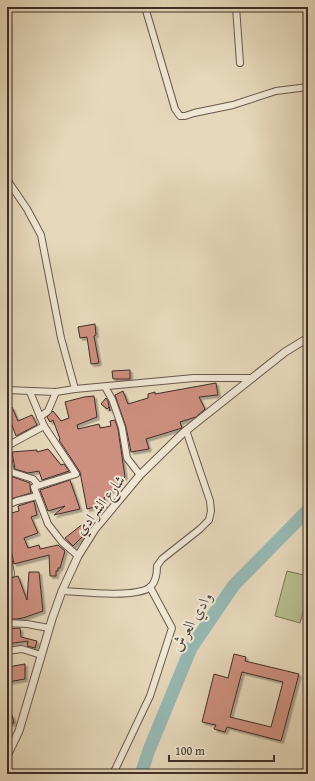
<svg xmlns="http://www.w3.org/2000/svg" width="315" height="781" font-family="'Gentium Book Plus',Amiri,serif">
  <defs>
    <filter id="shadow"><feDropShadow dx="2.5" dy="2.5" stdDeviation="0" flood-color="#0004"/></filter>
  </defs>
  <rect width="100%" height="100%" fill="#e6d8bb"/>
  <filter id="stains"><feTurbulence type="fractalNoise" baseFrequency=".005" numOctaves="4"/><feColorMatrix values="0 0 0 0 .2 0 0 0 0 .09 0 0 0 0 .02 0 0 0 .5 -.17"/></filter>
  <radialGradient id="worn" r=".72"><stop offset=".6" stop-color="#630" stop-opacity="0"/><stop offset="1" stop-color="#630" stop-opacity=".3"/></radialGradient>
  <path fill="#b7be8e" stroke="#7b765a" d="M287,571L308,576V593L300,623L275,616Z"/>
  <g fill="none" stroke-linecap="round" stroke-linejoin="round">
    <path stroke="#97b9b5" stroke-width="13" d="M141,774L149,750L191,648L234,585L308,510"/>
  </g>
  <g fill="#cd8f7f" stroke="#3f2e27" fill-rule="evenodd" filter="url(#shadow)">
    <path d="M95,324L96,335L94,336L99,363L91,364L87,337L80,338L78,327Z"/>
    <path d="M130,370V379H113L112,371Z"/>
    <path d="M216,383L218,395L199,397L205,409L196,417L180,422L182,428L146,439L149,449L131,452L126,427L115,395L123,391L128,404L148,398V394L155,392V394Z"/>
    <path d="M94,396L97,417L77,425L78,429L99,424L100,428L111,426L110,421L115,420L118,429L125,477L104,498L106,504L87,509L80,472L59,440L60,439L53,420L50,422L47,417L53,411L61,421L69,418L65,402L84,397Z"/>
    <path d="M106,398L108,401L110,411L109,407L107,409L101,404Z"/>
    <path d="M12,407L18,421L32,415L37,425L16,436L7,412V409Z"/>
    <path d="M48,449L61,465L64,464L69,471L42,480L39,471L28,473L15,469L12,452L37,450V452Z"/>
    <path d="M7,474L10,476L30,483V488L31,493L7,500Z"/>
    <path d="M70,480L80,509L54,515L65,506L48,511L40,490Z"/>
    <path d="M34,501L37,515L31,517L38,533L24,538L28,548L39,545L40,549L58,545L65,551L60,568H58V571H56V576H50L49,555L14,564L11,550L7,547V514L19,511L18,506Z"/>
    <path d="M84,523L87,532L73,546L65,538Z"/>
    <path d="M29,572H39L43,611L23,618L16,619H7V579L18,576L27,600Z"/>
    <path d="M20,628L21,637L37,641L35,648L27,646L28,641L7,644V629Z"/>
    <path d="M234,654L246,657L245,661L299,674L281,741L227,727L225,732L214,729L216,725L202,722L214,674L228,678ZM242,672L283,682L271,727L230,717Z"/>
    <path d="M25,664V679L8,682V667Z"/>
    <path d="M12,715L14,723L7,724V716Z"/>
  </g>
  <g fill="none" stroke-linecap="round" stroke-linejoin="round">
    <g stroke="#69584c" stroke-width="8">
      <g id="minor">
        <path d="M145,7L175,109L180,116H185L194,113L233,105L276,91L308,87"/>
        <path d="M236,7L240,63"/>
        <path d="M7,178L10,184L27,209L41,235L61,338L75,389"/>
        <path d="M105,387L112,399L118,416L122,428L127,458L140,475"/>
        <path d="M7,390L56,392L75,389L194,378H253"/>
        <path d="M30,392L44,426L76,474L34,487L48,524L62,542L78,556"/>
        <path d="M40,417L48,411L56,392"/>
        <path d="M7,446L44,426"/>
        <path d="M7,452L11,472L33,479L38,485"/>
        <path d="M7,505L17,501L37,496"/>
        <path d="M7,551L11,574L7,575"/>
        <path d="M62,591C82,592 133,598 149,588C156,583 157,574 157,566L162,559L200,529L209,520L211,511L210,501L186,430"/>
        <path d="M7,623L27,624L49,628"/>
        <path d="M7,651L22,649L41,655"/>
        <path d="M113,774L150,696L172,628L150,587"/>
      </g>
    </g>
    <g stroke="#69584c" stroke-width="9">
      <path id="tertiary" d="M7,756L19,731L52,619L62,591L78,556L95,529L140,475L183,433L285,352L308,338"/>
    </g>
    <use href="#minor" stroke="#efe6d3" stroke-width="6"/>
    <use href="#tertiary" stroke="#efe6d3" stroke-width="7"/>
  </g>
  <g text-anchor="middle" stroke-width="4" stroke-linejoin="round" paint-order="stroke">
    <g font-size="15" fill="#3f2e27" stroke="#efe6d3">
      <text transform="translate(100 505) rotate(-52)" y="5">شارع الشرادي</text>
    </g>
    <g font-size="16" font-style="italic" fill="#514a43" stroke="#efe6d3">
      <text transform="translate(191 621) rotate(-59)" y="6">وادي العرش</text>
    </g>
  </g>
  <rect width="315" height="781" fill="none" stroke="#e6d8bb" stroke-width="24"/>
  <rect x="8" y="8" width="299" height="765" fill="none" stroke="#3f2e27" stroke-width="2"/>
  <rect x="12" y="12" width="291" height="757" fill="none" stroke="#3f2e27"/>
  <path d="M169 755v6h105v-6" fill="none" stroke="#3f2e27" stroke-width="2"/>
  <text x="175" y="755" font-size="12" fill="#3f2e27" stroke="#efe6d3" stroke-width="3" paint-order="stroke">100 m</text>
  <rect width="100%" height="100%" filter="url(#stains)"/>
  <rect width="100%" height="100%" fill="url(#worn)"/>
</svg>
